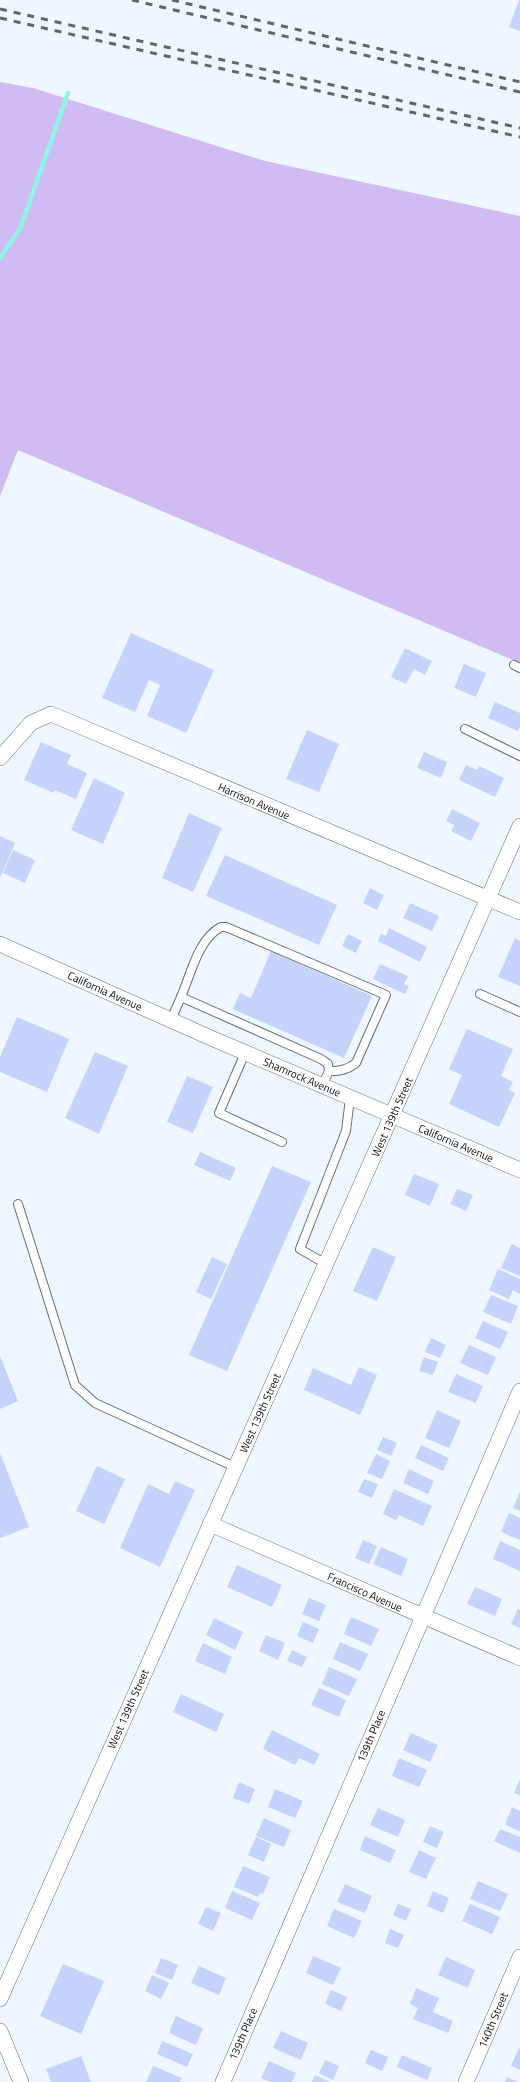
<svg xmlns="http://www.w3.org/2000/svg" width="520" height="2082" font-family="'Titillium Web',sans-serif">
  <rect width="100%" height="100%" fill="#eef7ff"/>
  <path fill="#d0bcf3" d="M0,82L33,88L265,161L520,216V663L18,450L0,496Z"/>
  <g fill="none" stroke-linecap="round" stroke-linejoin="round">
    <path stroke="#8df5e3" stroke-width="4.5" d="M0,258L20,229L68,93"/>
  </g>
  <g fill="#c6d3fd">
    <path d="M519,0H520V31L509,27Z"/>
    <path d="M131,633L214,670L186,733L147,716L160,685L149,680L135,712L102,698Z"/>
    <path d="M405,648L432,661L425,675L414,669L406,684L391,677Z"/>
    <path d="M464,664L486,673L476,697L454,688Z"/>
    <path d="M495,702L520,713V727L518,731L488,718Z"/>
    <path d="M307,730L339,744L319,792L286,779Z"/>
    <path d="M41,742L71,755L67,764L87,773L76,799L55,790L54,793L24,780Z"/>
    <path d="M424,752L447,762L441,778L417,768Z"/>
    <path d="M466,765L477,770L479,766L504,778L495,797L459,780Z"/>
    <path d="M94,778L125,793L103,844L71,830Z"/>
    <path d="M452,809L480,823L471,841L451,831L454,825L446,821Z"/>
    <path d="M189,813L222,828L193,892L162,878Z"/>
    <path d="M0,836L15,843L0,878Z"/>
    <path d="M13,850L35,860L25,883L3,873Z"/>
    <path d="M225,855L337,905L319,945L206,896Z"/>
    <path d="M370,888L384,895L377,910L363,903Z"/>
    <path d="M410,903L439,916L432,931L403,918Z"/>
    <path d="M389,928L427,947L420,962L378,941L381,934L386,936Z"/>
    <path d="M348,934L362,941L356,953L342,946Z"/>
    <path d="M515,938L520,941V986L498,977Z"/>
    <path d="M271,951L372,996L344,1058L233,1009L240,993L251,998Z"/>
    <path d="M380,964L408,976L404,984L409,986L405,994L373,979Z"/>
    <path d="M17,1017L69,1039L47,1092L0,1072V1057Z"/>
    <path d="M467,1029L513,1049L501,1076L513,1082L509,1090L515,1093L499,1127L449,1104L462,1075L449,1069Z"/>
    <path d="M95,1052L128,1066L99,1134L65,1118Z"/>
    <path d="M187,1076L213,1087L193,1133L167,1122Z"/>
    <path d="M200,1152L236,1168L230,1181L194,1165Z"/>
    <path d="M272,1166L311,1182L227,1371L189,1355Z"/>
    <path d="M414,1174L439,1184L430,1206L405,1195Z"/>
    <path d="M457,1189L473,1195L466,1211L450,1204Z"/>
    <path d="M512,1244L520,1248V1276L501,1268Z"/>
    <path d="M373,1247L396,1257L377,1301L353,1291Z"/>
    <path d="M212,1257L227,1264L211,1299L196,1292Z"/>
    <path d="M498,1269L520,1279V1294L513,1290L509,1299L489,1290Z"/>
    <path d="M491,1295L518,1306L511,1324L483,1312Z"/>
    <path d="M483,1321L508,1332L500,1349L475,1338Z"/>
    <path d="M431,1338L446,1345L440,1358L425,1352Z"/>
    <path d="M469,1345L496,1357L488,1375L460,1363Z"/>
    <path d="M0,1356L18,1401L0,1409Z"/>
    <path d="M424,1357L438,1362L433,1375L419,1371Z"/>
    <path d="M359,1367L377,1375L360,1415L304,1390L313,1368L351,1385Z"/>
    <path d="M456,1374L483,1386L476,1403L448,1392Z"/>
    <path d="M437,1410L461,1421L449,1448L425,1438Z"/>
    <path d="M383,1437L397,1443L391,1456L377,1450Z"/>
    <path d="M421,1445L449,1458L443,1471L415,1458Z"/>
    <path d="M0,1453L29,1527L0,1538Z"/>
    <path d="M376,1454L390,1461L382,1479L367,1473Z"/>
    <path d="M97,1466L125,1479L104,1524L76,1511Z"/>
    <path d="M409,1469L434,1481L428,1494L403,1483Z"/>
    <path d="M364,1479L378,1484L372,1498L358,1492Z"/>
    <path d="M175,1481L195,1490L160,1567L120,1548L148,1484L169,1494Z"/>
    <path d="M394,1489L432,1506L423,1526L399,1515L396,1520L383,1514Z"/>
    <path d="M520,1492V1511L513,1508Z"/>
    <path d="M509,1513L520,1518V1540L501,1532Z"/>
    <path d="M363,1540L377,1546L369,1564L355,1558Z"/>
    <path d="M500,1541L520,1550V1571L493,1559Z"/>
    <path d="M381,1547L408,1559L401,1576L373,1564Z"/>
    <path d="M237,1565L282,1585L272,1607L227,1587Z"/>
    <path d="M475,1587L502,1599L495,1616L467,1604Z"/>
    <path d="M309,1598L326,1605L319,1621L302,1614Z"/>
    <path d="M518,1609L520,1610V1628L511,1624Z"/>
    <path d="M351,1617L379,1629L371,1646L344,1634Z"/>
    <path d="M214,1618L243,1632L235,1650L206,1635Z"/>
    <path d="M303,1622L319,1629L313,1643L297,1636Z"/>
    <path d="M266,1635L285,1643L278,1660L259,1651Z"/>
    <path d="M340,1642L368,1654L360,1671L333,1659Z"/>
    <path d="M203,1643L232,1657L225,1674L195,1661Z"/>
    <path d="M292,1650L307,1657L302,1667L287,1661Z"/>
    <path d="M329,1667L357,1679L349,1696L322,1684Z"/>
    <path d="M319,1688L346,1700L339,1717L311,1705Z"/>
    <path d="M181,1694L224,1714L216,1732L173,1712Z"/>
    <path d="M272,1730L320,1754L314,1765L299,1758L295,1765L263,1749Z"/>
    <path d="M411,1733L438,1745L430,1762L403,1750Z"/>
    <path d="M399,1758L427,1770L419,1787L392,1776Z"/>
    <path d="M520,1779V1795L514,1793Z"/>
    <path d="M239,1782L255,1789L249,1804L233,1798Z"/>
    <path d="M275,1789L303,1801L295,1818L268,1807Z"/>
    <path d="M512,1807L520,1811V1831L505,1825Z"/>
    <path d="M378,1808L405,1820L398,1837L370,1825Z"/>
    <path d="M264,1818L291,1830L284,1847L256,1836Z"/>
    <path d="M430,1826L444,1832L437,1848L423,1842Z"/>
    <path d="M500,1829L520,1837V1853L494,1841Z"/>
    <path d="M365,1836L396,1850L390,1863L360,1850Z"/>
    <path d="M256,1837L271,1844L264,1862L248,1855Z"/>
    <path d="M419,1850L436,1858L426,1879L409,1872Z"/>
    <path d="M243,1866L270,1877L263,1894L260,1893L258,1897L234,1887Z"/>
    <path d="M478,1881L508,1894L500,1911L470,1899Z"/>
    <path d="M345,1884L372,1896L365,1913L337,1902Z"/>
    <path d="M232,1891L260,1903L252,1920L225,1908Z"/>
    <path d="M433,1891L449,1898L443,1913L427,1906Z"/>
    <path d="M398,1904L411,1909L406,1921L393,1915Z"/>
    <path d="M470,1904L500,1917L492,1934L462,1921Z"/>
    <path d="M206,1907L221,1913L213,1931L198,1924Z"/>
    <path d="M334,1909L362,1921L354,1938L327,1926Z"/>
    <path d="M390,1929L404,1935L398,1948L385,1943Z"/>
    <path d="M313,1956L341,1968L333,1985L306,1973Z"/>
    <path d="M446,1957L475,1970L468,1988L438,1975Z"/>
    <path d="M161,1958L178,1965L172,1980L155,1973Z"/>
    <path d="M63,1964L104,1981L81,2034L40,2016Z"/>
    <path d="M199,1966L226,1978L219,1995L191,1983Z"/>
    <path d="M152,1975L169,1983L161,1999L145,1991Z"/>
    <path d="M416,1988L439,1998L433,2012L453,2021L448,2033L413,2019L418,2008L410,2004Z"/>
    <path d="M331,1990L347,1997L341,2011L325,2004Z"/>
    <path d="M176,2016L203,2028L196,2045L169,2033Z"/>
    <path d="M281,2031L308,2043L301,2060L273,2048Z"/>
    <path d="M162,2041L193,2054L187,2067L157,2054Z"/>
    <path d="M519,2048L520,2049V2070L511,2066Z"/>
    <path d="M371,2050L388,2057L382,2071L365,2063Z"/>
    <path d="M402,2055L432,2068L427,2080L397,2067Z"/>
    <path d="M81,2056L91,2082H51L46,2069Z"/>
    <path d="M325,2060L339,2066L333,2080L319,2073Z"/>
    <path d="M269,2061L296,2073L292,2082H271L261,2078Z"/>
    <path d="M153,2066L182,2078L180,2082H146Z"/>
    <path d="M315,2075L330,2082H312Z"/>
    <path d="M507,2077L518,2082H505Z"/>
  </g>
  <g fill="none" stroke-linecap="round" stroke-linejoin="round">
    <g stroke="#63717c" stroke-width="10">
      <g id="lane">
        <path d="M514,665L520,668"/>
        <path d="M465,729L520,756"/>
        <path d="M480,994L520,1012"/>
        <path d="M181,997C191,974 198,939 221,927H226L386,995L356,1063C347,1070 340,1071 329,1071"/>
        <path d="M171,1020L181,997L321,1059L328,1064L329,1071L322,1086"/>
        <path d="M245,1053L219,1113L282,1142"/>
        <path d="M18,1204L75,1385L95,1403L235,1467"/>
        <path d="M326,1264L300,1249L346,1131L350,1098"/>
      </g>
    </g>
    <g stroke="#63717c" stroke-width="16">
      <g id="street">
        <path d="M0,758L31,723L51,714L520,912"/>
        <path d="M0,944L211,1038L520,1170"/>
        <path d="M210,1524L520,1658"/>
        <path d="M0,1999L520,826"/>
        <path d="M0,2031L21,2082"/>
        <path d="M223,2082L520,1391"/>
        <path d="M466,2082L520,1957"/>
      </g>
    </g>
    <use href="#lane" stroke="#fff" stroke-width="8"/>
    <use href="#street" stroke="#fff" stroke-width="15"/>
    <g stroke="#60676c" stroke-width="3" stroke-dasharray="7 7" stroke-linecap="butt">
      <path d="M132,0L520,92"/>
      <path d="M172,0L520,82"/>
      <path d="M0,9L520,128"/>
      <path d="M0,18L520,137"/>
    </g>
  </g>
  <g text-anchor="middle" stroke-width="3" stroke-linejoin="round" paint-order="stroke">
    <g font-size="11" fill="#090f13" stroke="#fff">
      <text transform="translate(254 801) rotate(23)" y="4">Harrison Avenue</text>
      <text transform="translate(105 991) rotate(24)" y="4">California Avenue</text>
      <text transform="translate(302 1077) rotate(23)" y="4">Shamrock Avenue</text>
      <text transform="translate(392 1117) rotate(-66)" y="4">West 139th Street</text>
      <text transform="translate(456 1143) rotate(23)" y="4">California Avenue</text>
      <text transform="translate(260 1413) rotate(-66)" y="4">West 139th Street</text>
      <text transform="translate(365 1592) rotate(24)" y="4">Francisco Avenue</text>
      <text transform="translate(128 1709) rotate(-66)" y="4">West 139th Street</text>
      <text transform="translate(371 1736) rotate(-67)" y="4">139th Place</text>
      <text transform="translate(493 2020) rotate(-67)" y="4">140th Street</text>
      <text transform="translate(243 2034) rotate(-67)" y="4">139th Place</text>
    </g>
  </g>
</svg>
